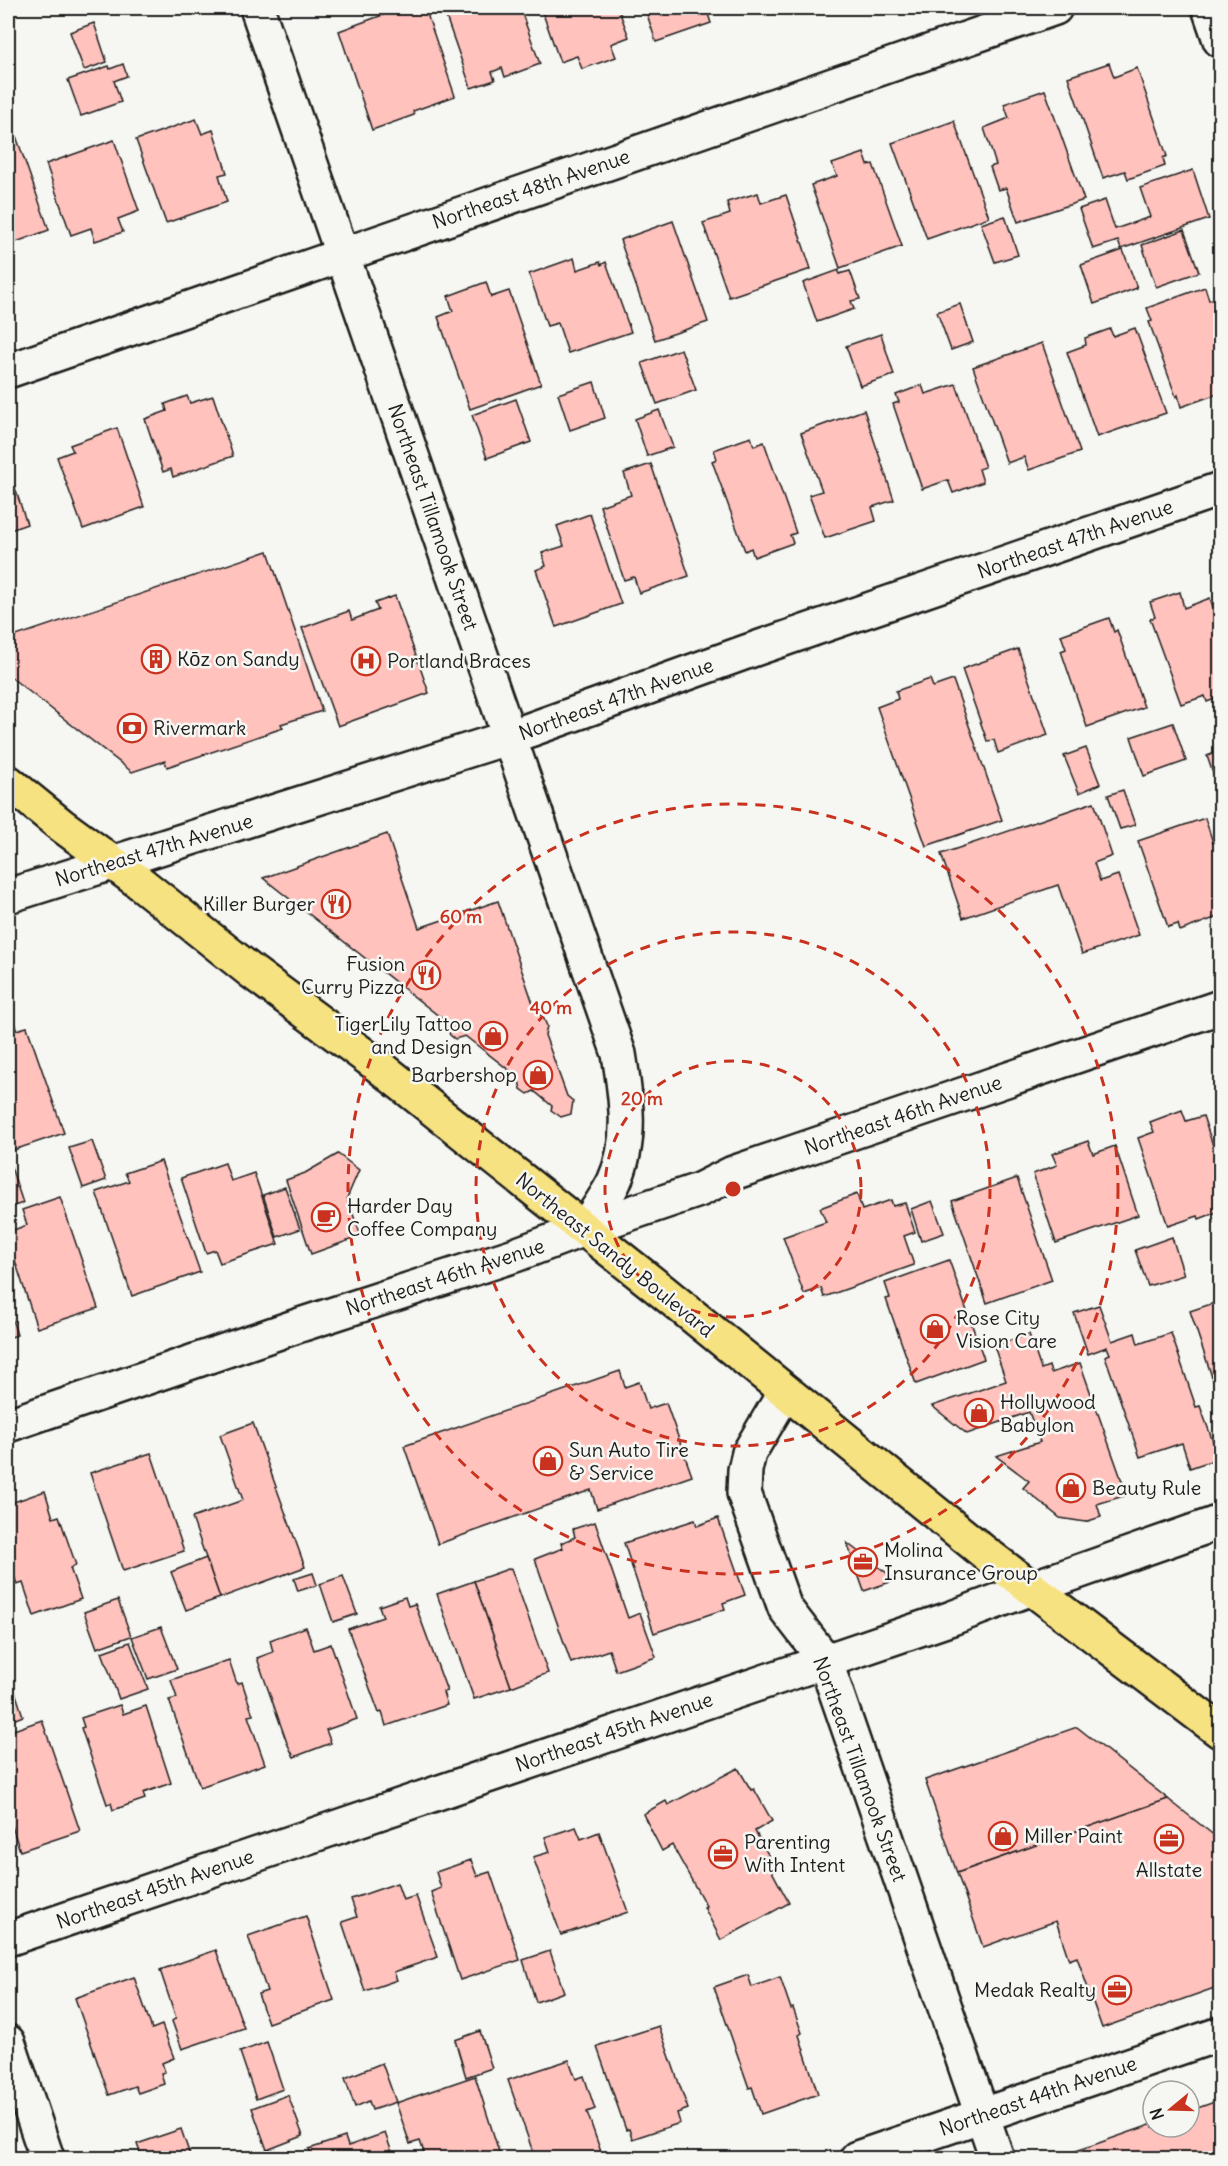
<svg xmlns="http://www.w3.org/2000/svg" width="1228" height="2166" font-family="Delius,sans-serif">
  <rect width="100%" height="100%" fill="#f6f6f2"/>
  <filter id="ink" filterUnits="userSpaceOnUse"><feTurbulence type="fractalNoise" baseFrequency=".0167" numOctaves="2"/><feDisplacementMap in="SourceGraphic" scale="12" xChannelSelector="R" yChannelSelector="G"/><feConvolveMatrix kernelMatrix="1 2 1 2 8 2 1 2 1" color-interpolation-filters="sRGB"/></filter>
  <g filter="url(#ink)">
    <g fill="#ffc2bd" stroke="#1c1c1c" stroke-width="1.5">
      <path d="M386,8H425L455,96L413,111L414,115L372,130L339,31L388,13Z"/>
      <path d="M443,8H520L540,64L505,77L502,68L492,72L495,80L471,88Z"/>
      <path d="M541,8H618L629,37L611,44L616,57L582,69L577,56L560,62Z"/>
      <path d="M645,8H706L711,23L656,42Z"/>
      <path d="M94,23L107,62L84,70L70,32Z"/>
      <path d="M1109,63L1114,77L1137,68L1167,156L1163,158L1165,166L1128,179L1125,171L1103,178L1068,77Z"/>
      <path d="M123,64L127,76L114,81L121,102L81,116L68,80L109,66L110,69Z"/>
      <path d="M1045,90L1084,200L1018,222L1006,188L998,190L990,167L996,165L984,128L1009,118L1004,104Z"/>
      <path d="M8,113L49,230L8,245Z"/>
      <path d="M196,119L202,134L213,130L227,173L219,175L227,202L166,223L136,140Z"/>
      <path d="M954,121L989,217L927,239L892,143Z"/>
      <path d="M114,140L139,211L118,219L123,232L95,241L91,228L71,235L46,164Z"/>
      <path d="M864,153L868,165L873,164L902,246L840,268L811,185L837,176L832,164Z"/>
      <path d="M1193,170L1209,219L1121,249L1118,241L1093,249L1079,209L1105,200L1115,229L1150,217L1140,188Z"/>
      <path d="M758,193L761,203L786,195L811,269L729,297L703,223L730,214L727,202Z"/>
      <path d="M1005,216L1018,255L995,262L981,224Z"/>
      <path d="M673,221L708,322L655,340L620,240Z"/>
      <path d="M1184,230L1199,272L1156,287L1142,245Z"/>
      <path d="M1123,250L1137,288L1094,304L1081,265Z"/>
      <path d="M574,258L577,270L600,262L601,265L606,262L631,332L568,353L558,323L547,326L529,274Z"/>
      <path d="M839,270V274L850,271L860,299L851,301L854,309L817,322L803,283Z"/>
      <path d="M486,282L491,297L509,291L541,384L470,409L438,317L453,311L448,296Z"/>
      <path d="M1205,287L1209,300L1212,299L1220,322V393L1181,407L1178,395L1176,397L1149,322L1152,321L1147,308Z"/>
      <path d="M960,304L973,342L951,350L937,312Z"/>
      <path d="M1135,328L1166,413L1097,437L1067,352L1086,345L1085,338L1110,329L1113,336Z"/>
      <path d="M881,334L894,375L860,386L846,346Z"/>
      <path d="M1042,343L1080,452L1029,470L1024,457L1007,463L973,367Z"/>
      <path d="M681,349L696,390L657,404L642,363Z"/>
      <path d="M594,382L605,418L570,430L558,394Z"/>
      <path d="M956,384L985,467L979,469L983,482L953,493L948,480L922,489L893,404L899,402L896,395L922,385L925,394Z"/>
      <path d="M187,396L190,403L213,396L233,456L173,477L171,469L163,472L145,419L167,411L165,404Z"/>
      <path d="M516,399L531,442L487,458L472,415Z"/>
      <path d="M659,410L673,447L647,456L635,419Z"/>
      <path d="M864,410L894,500L872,507L876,521L825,538L809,495L822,491L801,433Z"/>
      <path d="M117,428L144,507L83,529L57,457L73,451L70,445Z"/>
      <path d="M751,437L754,446L764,442L796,533L790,535L793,543L754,557L751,548L745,551L712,461L717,459L714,450Z"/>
      <path d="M651,464L689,576L639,593L634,577L624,580L600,506L631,495L624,473Z"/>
      <path d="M8,467L27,524L8,531Z"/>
      <path d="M590,514L621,604L556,627L536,570L546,566L542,553L564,546L557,526Z"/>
      <path d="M268,551L322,711L281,724L283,728L167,767L165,761L132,772L8,675V644L10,638Z"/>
      <path d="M1180,592L1184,608L1210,598L1220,628V697L1207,702L1205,696L1181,704L1150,619L1155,617L1150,602Z"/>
      <path d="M395,596L429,693L338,726L302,628L349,611L352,620L378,610L375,603Z"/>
      <path d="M1109,618L1114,632L1117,630L1144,707L1087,727L1061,651L1066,649L1061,635Z"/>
      <path d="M1018,649L1048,735L998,753L994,740L987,741L962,669Z"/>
      <path d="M930,679L933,687L953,680L1002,820L926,846L877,707L898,699L896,691Z"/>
      <path d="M1173,723L1186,761L1144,776L1131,737Z"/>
      <path d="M1086,748L1100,784L1079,793L1064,756Z"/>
      <path d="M1220,751V794L1207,756Z"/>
      <path d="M1123,790L1135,825L1120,829L1108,795Z"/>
      <path d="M1094,802L1112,856L1094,863L1100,881L1118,875L1139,935L1082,954L1058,885L963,918L941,854Z"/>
      <path d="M1205,818L1220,864V916L1180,931L1178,924L1168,927L1138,841Z"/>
      <path d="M387,834L419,928L498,901L536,1012L543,1017L547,1026L545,1035L567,1096L573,1101L571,1114L561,1117L551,1110L552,1106L534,1091L528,1094L521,1089L518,1077L465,1036L455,1039L450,1035L445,1021L263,878Z"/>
      <path d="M15,1025L16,1030L27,1027L64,1133L8,1152V1028Z"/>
      <path d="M1182,1110L1186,1121L1203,1116L1220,1166V1211L1199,1219L1198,1216L1168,1226L1138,1138L1154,1132L1150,1122Z"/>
      <path d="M92,1141L106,1180L83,1188L69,1148Z"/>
      <path d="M1088,1141L1093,1154L1115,1146L1138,1215L1056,1243L1033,1174L1057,1165L1052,1154Z"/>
      <path d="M338,1154L359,1170L347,1198L361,1236L311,1254L286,1180L305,1173Z"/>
      <path d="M161,1161L200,1272L132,1296L96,1192L129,1181L125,1173Z"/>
      <path d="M225,1163L231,1181L254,1173L278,1244L220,1263L215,1250L206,1253L181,1178Z"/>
      <path d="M10,1164L23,1203L8,1208V1165Z"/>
      <path d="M1017,1178L1052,1280L987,1303L952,1201Z"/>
      <path d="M285,1187L300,1229L277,1237L263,1195Z"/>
      <path d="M857,1194L862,1210L891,1200L893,1206L905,1203L915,1232L904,1236L914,1265L824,1297L821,1288L804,1294L783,1237L826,1222L820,1208Z"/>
      <path d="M60,1197L98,1308L37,1328L8,1239V1232L27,1225L22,1210Z"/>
      <path d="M932,1201L944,1233L921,1241L911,1209Z"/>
      <path d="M1172,1237L1184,1275L1148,1286L1135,1250Z"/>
      <path d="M949,1260L984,1359L916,1384L886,1299L890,1298L885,1283Z"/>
      <path d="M1220,1301V1401L1190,1311Z"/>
      <path d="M1099,1305L1112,1341L1135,1333L1138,1344L1171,1333L1196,1407L1200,1406L1219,1458L1190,1468L1182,1443L1140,1457L1105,1356L1110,1354L1107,1347L1088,1354L1074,1313Z"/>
      <path d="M8,1306L17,1335L8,1338Z"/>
      <path d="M1029,1334L1041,1369L1049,1366L1051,1373L1080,1363L1127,1495L1097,1504L1101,1517L1085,1522L1060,1518L1023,1488L1029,1481L996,1456L1040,1442L1029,1412L967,1434L932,1406L1006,1381L994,1346Z"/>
      <path d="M620,1371L625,1387L639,1382L648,1409L666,1403L692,1476L597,1509L591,1490L438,1544L404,1446Z"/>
      <path d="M253,1423L305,1567L220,1598L192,1518L243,1500L220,1435Z"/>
      <path d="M151,1453L184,1551L123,1571L90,1473Z"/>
      <path d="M45,1491L53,1518L59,1516L76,1565L70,1568L81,1599L34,1616L23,1583L17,1585L8,1556V1504Z"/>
      <path d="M718,1518L745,1595L723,1603L725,1609L654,1633L624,1543L695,1520L697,1526Z"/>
      <path d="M595,1522L628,1618L640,1613L656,1657L616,1671L609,1650L571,1663L535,1559L563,1548L561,1543L575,1537L573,1529Z"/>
      <path d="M847,1543L896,1580L864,1591Z"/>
      <path d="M206,1558L220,1598L186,1610L171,1572Z"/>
      <path d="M511,1568L548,1673L511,1687L474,1581Z"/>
      <path d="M313,1573L317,1585L298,1591L294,1579Z"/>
      <path d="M343,1576L357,1614L333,1622L320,1584Z"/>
      <path d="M474,1581L511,1687L474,1699L437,1594Z"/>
      <path d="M405,1597L408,1606L415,1604L447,1691L443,1692L447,1705L386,1726L382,1712L379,1713L348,1629L383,1617L379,1606Z"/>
      <path d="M118,1600L131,1636L97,1648L84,1612Z"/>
      <path d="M161,1627L177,1669L148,1679L132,1637Z"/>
      <path d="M306,1627L314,1650L331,1644L357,1719L326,1730L331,1743L294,1757L287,1743L257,1658L273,1652L270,1640Z"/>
      <path d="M130,1642L148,1689L119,1699L102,1652Z"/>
      <path d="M229,1660L237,1684L242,1682L253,1715L248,1716L265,1764L200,1787L169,1700L177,1698L171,1680Z"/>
      <path d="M11,1679L23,1716L8,1722V1680Z"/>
      <path d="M120,1705L123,1714L146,1706L171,1783L143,1793L145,1799L113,1810L111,1803L107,1804L81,1728L84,1727L81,1718Z"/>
      <path d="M42,1720L80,1831L20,1851L8,1814V1732Z"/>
      <path d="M1077,1727L1168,1799L957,1873L925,1780Z"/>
      <path d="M738,1768L751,1790L754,1789L772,1821L755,1831L770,1858L766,1860L789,1903L721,1940L704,1907L706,1906L672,1845L662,1851L643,1814L666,1801L668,1805Z"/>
      <path d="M1168,1799L1220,1840V1986L1102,2028L1077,1957L1069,1960L1056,1921L983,1947L957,1873Z"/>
      <path d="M576,1827L581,1839L599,1832L628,1912L561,1935L533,1857L550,1852L545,1837Z"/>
      <path d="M471,1860L477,1876L490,1872L520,1960L460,1980L431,1892L441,1888L436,1872Z"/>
      <path d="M397,1883L403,1900L416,1896L438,1957L394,1972L397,1980L365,1991L342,1922L357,1917L351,1899Z"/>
      <path d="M306,1916L334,2000L268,2023L258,1994L267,1991L248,1936Z"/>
      <path d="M216,1950L244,2028L182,2049L172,2021L176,2018L160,1970Z"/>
      <path d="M550,1951L564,1992L536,2002L523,1960Z"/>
      <path d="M748,1975L752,1987L780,1977L791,2009L793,2008L802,2033L799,2035L818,2094L761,2114L752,2087L749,2088L714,1987Z"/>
      <path d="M134,1977L152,2029L162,2025L174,2058L162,2063L165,2072L161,2073L164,2084L138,2093L135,2086L109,2095L75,1998Z"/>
      <path d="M659,2026L688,2109L677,2113L680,2123L632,2139L629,2129L626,2130L597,2047L600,2045Z"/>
      <path d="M480,2031L492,2068L466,2077L455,2040Z"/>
      <path d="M267,2042L283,2089L256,2099L240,2052Z"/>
      <path d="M569,2060L576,2079L584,2076L595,2109L587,2112L601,2152L582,2158H551L550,2156L535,2158L508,2080Z"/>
      <path d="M382,2063L396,2102L372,2110L369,2101L355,2107L345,2078Z"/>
      <path d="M475,2076L501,2158H426L420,2141L410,2144L396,2103Z"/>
      <path d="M288,2095L303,2136L267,2150L252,2108Z"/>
      <path d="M1220,2100V2158H1056L1153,2124V2127H1189V2111Z"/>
      <path d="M181,2129L191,2158H142L137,2144Z"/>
      <path d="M385,2133L394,2158H312L309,2149L345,2137L348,2146Z"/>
    </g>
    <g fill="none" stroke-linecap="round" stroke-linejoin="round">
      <g stroke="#1c1c1c" stroke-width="38">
        <g id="minor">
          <path d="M257,8L619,1054C626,1097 633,1141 614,1182C606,1198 594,1214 584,1229"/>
          <path d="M1209,8L1220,40"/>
          <path d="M8,371L1055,8"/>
          <path d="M8,896L510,737L746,652L1220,489"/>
          <path d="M785,1392L749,1453L745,1470L744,1493L785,1608L825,1660L997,2158"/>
          <path d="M8,1425L300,1325L515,1255L584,1229L699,1190L733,1173L1220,1007"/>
          <path d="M8,1939L952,1618L1032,1588L1220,1522"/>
          <path d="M8,2042L47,2158"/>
          <path d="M857,2158L1220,2034"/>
        </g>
      </g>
      <g stroke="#1c1c1c" stroke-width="38">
        <path id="major" d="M8,782L61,825L139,882L252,972L380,1067L662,1291L985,1553L1220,1731"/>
      </g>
      <use href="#minor" stroke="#f6f6f2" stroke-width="33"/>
      <use href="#major" stroke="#f7e281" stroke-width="33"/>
    </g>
  </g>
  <g fill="none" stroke="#c8321e" stroke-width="3" stroke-dasharray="10 8">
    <circle cx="733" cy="1189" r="128"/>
    <circle cx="733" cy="1189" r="257"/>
    <circle cx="733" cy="1189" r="385"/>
  </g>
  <defs>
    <g id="building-ring" transform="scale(1.5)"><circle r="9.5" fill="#f6f6f2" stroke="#c8321e" stroke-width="1.5"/><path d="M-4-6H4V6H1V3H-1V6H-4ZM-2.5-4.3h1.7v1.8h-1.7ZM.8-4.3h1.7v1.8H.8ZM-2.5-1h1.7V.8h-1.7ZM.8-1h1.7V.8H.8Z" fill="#c8321e"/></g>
    <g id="hospital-ring" transform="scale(1.5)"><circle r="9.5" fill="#f6f6f2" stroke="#c8321e" stroke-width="1.5"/><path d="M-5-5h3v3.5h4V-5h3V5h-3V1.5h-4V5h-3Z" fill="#c8321e"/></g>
    <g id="bank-ring" transform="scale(1.5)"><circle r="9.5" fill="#f6f6f2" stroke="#c8321e" stroke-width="1.5"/><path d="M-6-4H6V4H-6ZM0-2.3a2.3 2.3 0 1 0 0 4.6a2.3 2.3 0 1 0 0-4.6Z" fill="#c8321e"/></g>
    <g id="restaurant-ring" transform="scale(1.5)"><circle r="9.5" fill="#f6f6f2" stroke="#c8321e" stroke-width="1.5"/><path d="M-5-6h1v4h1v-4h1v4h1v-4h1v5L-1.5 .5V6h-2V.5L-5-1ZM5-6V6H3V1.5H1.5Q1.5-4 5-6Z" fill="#c8321e"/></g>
    <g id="shop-ring" transform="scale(1.5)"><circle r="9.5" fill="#f6f6f2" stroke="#c8321e" stroke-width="1.5"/><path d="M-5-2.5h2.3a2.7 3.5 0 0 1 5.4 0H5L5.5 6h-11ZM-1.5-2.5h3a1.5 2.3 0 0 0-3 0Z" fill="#c8321e"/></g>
    <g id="cafe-ring" transform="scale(1.5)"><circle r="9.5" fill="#f6f6f2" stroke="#c8321e" stroke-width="1.5"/><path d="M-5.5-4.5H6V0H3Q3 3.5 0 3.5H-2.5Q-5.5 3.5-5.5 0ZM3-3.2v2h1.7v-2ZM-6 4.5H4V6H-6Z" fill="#c8321e"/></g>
    <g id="office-ring" transform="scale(1.5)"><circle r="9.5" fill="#f6f6f2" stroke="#c8321e" stroke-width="1.5"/><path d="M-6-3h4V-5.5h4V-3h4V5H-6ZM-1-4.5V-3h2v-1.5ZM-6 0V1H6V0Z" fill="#c8321e"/></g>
  </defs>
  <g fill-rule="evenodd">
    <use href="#building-ring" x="156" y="659"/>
    <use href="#hospital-ring" x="366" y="661"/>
    <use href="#bank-ring" x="132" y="728"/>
    <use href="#restaurant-ring" x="336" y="904"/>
    <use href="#restaurant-ring" x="426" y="975"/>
    <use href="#shop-ring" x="493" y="1036"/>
    <use href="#shop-ring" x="538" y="1075"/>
    <use href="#cafe-ring" x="326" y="1217"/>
    <use href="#shop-ring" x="935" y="1329"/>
    <use href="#shop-ring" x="979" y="1413"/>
    <use href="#shop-ring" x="548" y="1461"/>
    <use href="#shop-ring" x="1071" y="1488"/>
    <use href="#office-ring" x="863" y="1562"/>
    <use href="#shop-ring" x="1003" y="1836"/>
    <use href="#office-ring" x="1169" y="1839"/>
    <use href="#office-ring" x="723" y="1854"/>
    <use href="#office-ring" x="1117" y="1990"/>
  </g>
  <g text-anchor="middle" stroke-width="5" stroke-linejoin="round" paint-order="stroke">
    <g font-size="20" fill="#1c1c1c" stroke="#f6f6f2">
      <text transform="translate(531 189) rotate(-19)" y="7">Northeast 48th Avenue</text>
      <text transform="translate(433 517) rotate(71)" y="7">Northeast Tillamook Street</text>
      <text transform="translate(1075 539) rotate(-19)" y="7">Northeast 47th Avenue</text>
      <text transform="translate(616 699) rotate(-20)" y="7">Northeast 47th Avenue</text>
      <text transform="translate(154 850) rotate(-17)" y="7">Northeast 47th Avenue</text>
      <text transform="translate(903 1115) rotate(-19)" y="7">Northeast 46th Avenue</text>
      <text transform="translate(615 1255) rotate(39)" y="7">Northeast Sandy Boulevard</text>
      <text transform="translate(445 1277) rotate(-18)" y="7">Northeast 46th Avenue</text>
      <text transform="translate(614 1732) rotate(-19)" y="7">Northeast 45th Avenue</text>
      <text transform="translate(860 1769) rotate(70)" y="7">Northeast Tillamook Street</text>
      <text transform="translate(155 1889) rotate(-19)" y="7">Northeast 45th Avenue</text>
      <text transform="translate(1038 2096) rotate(-19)" y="7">Northeast 44th Avenue</text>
    </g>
    <g font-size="20" fill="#1c1c1c" stroke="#f6f6f2" text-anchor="start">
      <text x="177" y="666">Kōz on Sandy</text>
      <text x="387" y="668">Portland Braces</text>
      <text x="153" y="735">Rivermark</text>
      <text x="315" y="911" text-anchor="end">Killer Burger</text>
      <text x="405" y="971" text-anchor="end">Fusion<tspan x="405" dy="23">Curry Pizza</tspan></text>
      <text x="472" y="1031" text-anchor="end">TigerLily Tattoo<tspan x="472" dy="23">and Design</tspan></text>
      <text x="517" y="1082" text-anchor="end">Barbershop</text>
      <text x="347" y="1213">Harder Day<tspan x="347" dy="23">Coffee Company</tspan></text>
      <text x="956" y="1325">Rose City<tspan x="956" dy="23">Vision Care</tspan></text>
      <text x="1000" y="1409">Hollywood<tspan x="1000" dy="23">Babylon</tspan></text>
      <text x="569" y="1457">Sun Auto Tire<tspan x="569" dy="23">&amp; Service</tspan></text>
      <text x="1092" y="1495">Beauty Rule</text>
      <text x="884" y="1557">Molina<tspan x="884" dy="23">Insurance Group</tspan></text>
      <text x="1024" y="1843">Miller Paint</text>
      <text x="744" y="1849">Parenting<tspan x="744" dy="23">With Intent</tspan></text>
      <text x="1169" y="1877" text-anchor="middle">Allstate</text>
      <text x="1096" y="1997" text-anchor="end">Medak Realty</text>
    </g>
  </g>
  <circle cx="733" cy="1189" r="9" fill="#c8321e" stroke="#f6f6f2" stroke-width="3"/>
  <g font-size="18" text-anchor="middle" font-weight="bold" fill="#c8321e" stroke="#f6f6f2" stroke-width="5" stroke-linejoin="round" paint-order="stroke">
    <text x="461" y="923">60 m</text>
    <text x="551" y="1014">40 m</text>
    <text x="642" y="1105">20 m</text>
  </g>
  <rect width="1228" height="2166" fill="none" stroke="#f6f6f2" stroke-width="30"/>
  <rect x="15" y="15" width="1198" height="2136" fill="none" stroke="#1c1c1c" stroke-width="2" filter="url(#ink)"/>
  <g transform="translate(1171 2109) rotate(251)"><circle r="28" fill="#f6f6f2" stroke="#9f9f9c" stroke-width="1.5"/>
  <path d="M0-4.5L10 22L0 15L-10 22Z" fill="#c8321e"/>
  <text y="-9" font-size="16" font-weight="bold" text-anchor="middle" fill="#1c1c1c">N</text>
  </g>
</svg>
